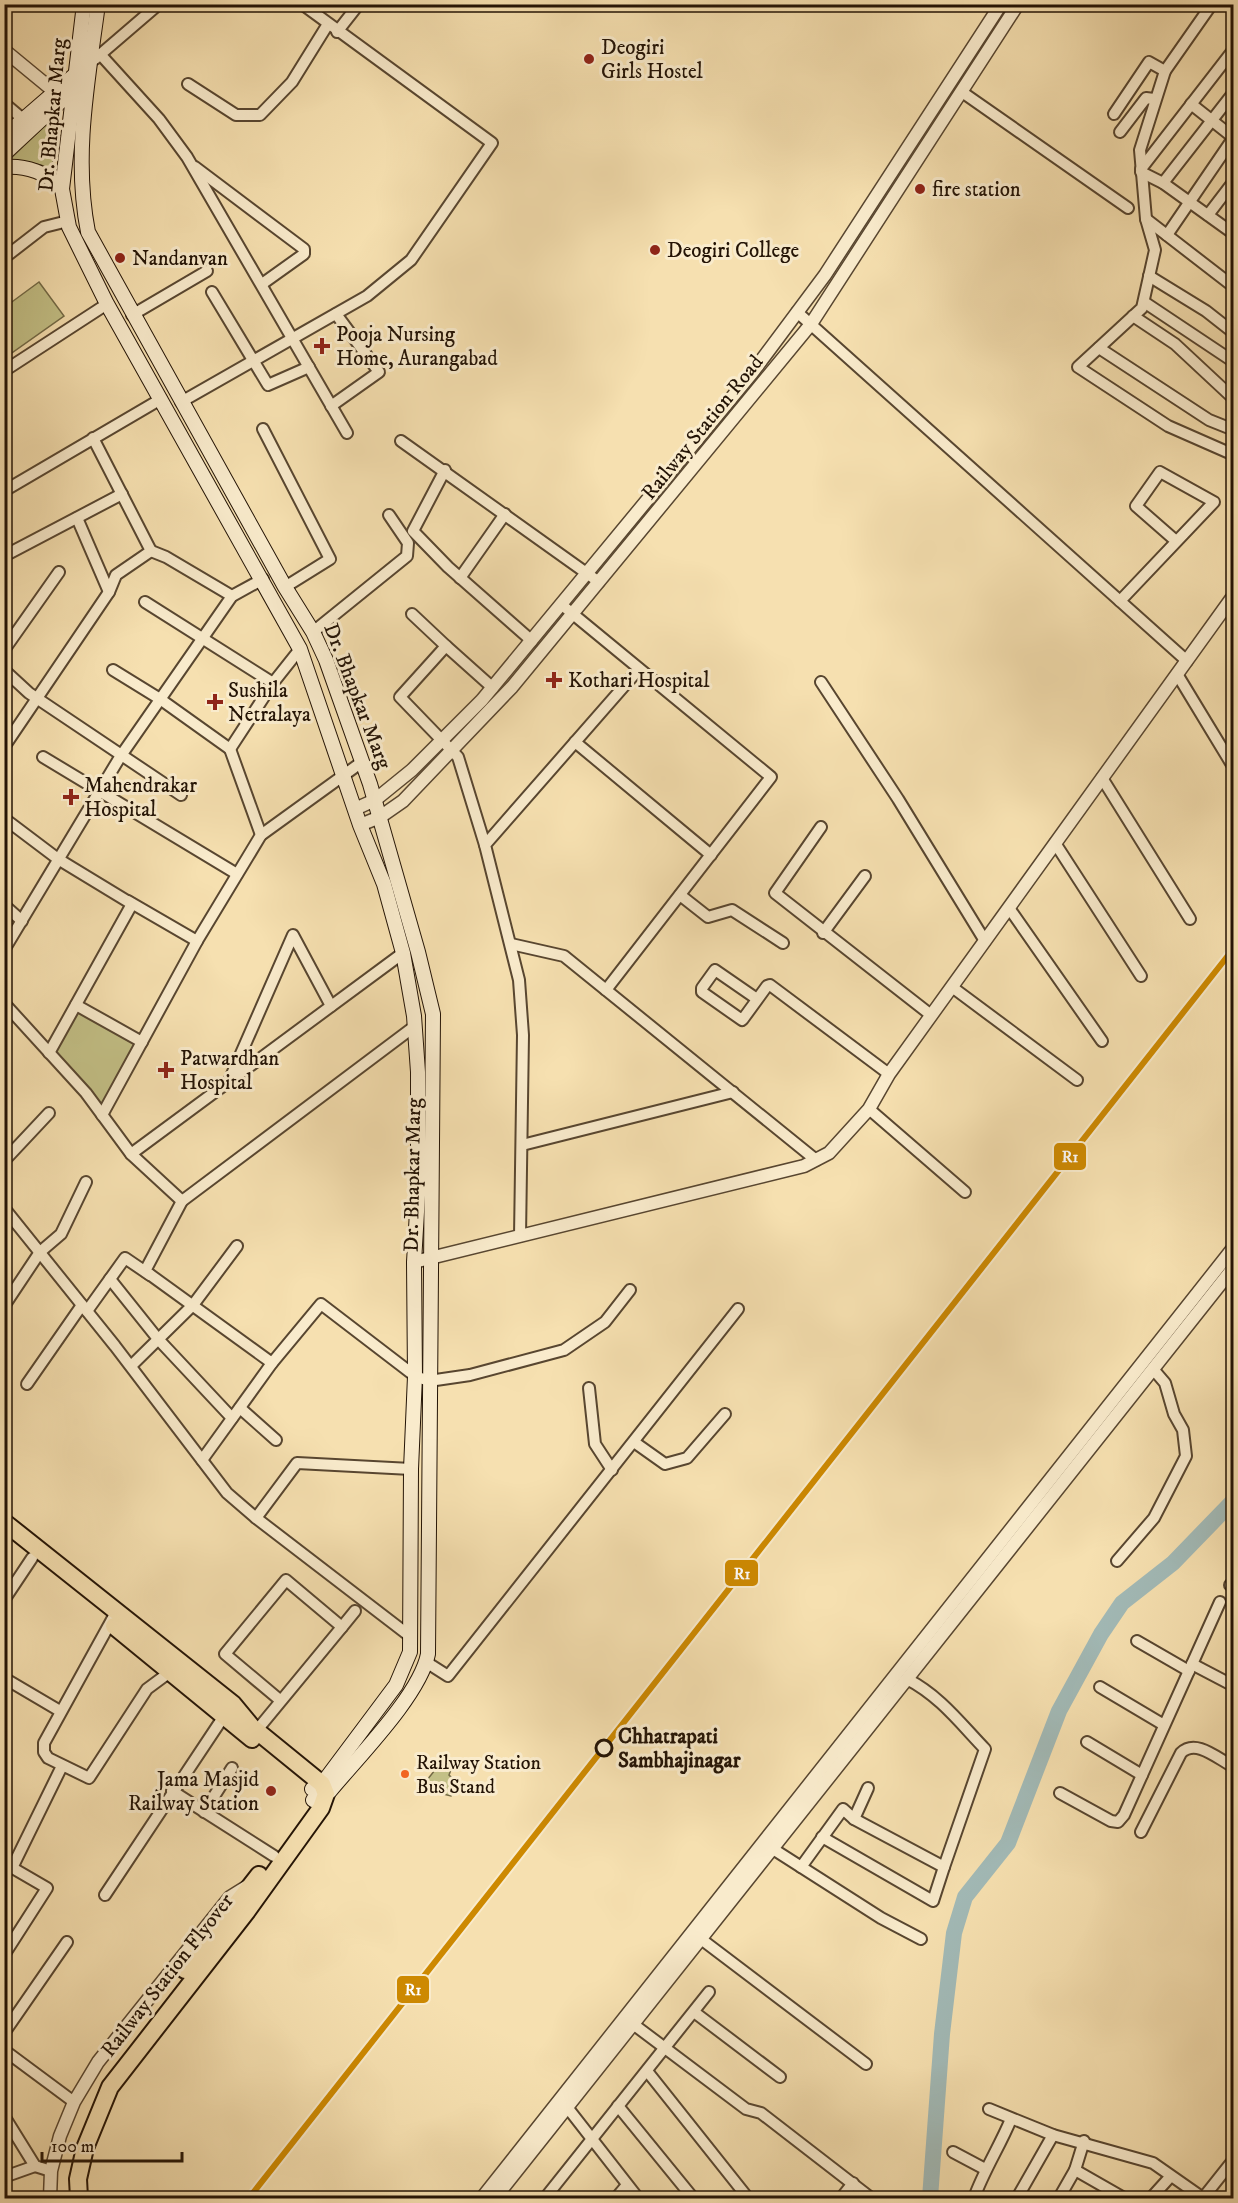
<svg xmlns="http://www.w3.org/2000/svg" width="1238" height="2203" font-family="'IM FELL DW Pica',serif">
  <rect width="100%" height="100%" fill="#f6e0b0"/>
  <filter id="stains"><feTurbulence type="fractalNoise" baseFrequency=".00333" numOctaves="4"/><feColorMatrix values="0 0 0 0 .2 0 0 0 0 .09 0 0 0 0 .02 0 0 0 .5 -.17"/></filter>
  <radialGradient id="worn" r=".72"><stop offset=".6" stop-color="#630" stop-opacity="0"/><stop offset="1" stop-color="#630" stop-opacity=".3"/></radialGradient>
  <g fill="#c3c086" stroke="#736a46" stroke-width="1.5">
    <path d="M53,118L57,120L52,170L41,165L8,161Z"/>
    <path d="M39,282L64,316L6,357L5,307Z"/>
    <path d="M76,1011L137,1044L101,1106L54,1052Z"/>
    <path d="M443,1760L452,1767L449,1775L458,1784V1791L451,1796L423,1789V1785Z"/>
  </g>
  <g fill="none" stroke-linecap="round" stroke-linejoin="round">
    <path stroke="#a2bab7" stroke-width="16" d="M930,2198L942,2034L954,1933L965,1897L1008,1843L1059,1711L1101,1634L1122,1603L1173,1563L1234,1500"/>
    <g stroke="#584630" stroke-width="14">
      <g id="minor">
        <path d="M1212,4L1165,71L1140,150L1146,219L1155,250L1142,308L1078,367L1168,426L1234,455"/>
        <path d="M337,32L359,4"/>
        <path d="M100,54L159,119L187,157L347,433"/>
        <path d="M95,59L159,4"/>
        <path d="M188,84L236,115H260L292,82L328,24"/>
        <path d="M962,92L1128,208"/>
        <path d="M4,103L24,120"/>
        <path d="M1191,104L1234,138"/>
        <path d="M1114,114L1149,62L1165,71"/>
        <path d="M1120,132L1146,98L1154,99"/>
        <path d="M195,167L304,249V254L262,284"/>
        <path d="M1141,169L1234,49"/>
        <path d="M1141,172L1163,183L1234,234"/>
        <path d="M1163,183L1234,92"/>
        <path d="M1208,215L1234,181"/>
        <path d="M1146,219L1234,287"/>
        <path d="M1167,235L1234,137"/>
        <path d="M4,258L44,227L68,221"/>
        <path d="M1149,276L1206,311L1234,333"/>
        <path d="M212,292L268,385L309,367"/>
        <path d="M1144,302L1234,362"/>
        <path d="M797,312L1187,661"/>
        <path d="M132,315L207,271"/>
        <path d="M1133,316L1175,344L1234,399"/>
        <path d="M1099,348L1209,420L1234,430"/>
        <path d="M4,371L107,304"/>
        <path d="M181,402L367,296L411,260L492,143L302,4"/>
        <path d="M331,406L379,372L336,314"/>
        <path d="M263,429L330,559L285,587"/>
        <path d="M401,441L599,582"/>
        <path d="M445,470L413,531L448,567L532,641"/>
        <path d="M4,491L161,399"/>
        <path d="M77,518L109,592"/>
        <path d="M151,551L166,557L232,596"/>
        <path d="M4,556L122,494"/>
        <path d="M460,578L505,514"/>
        <path d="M1120,601L1214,502L1160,472L1136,506L1176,541"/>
        <path d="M145,602L273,683"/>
        <path d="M562,605L771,777L606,990"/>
        <path d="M412,614L446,646"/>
        <path d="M313,632L407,556L408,543L389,515"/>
        <path d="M4,650L59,572"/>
        <path d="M4,670L29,693L181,795"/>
        <path d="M113,670L160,699L230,749L273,683L300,649"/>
        <path d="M1177,674L1234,768"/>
        <path d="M821,682L898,799L985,941"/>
        <path d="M575,742L711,855"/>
        <path d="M4,747L109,592L116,575L151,551L93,438"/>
        <path d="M230,749L261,835"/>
        <path d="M43,757L237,874"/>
        <path d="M1102,778L1190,919"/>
        <path d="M5,819L58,859L132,904L49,1053"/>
        <path d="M821,827L775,893L931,1015"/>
        <path d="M1055,843L1141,976"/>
        <path d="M485,845L458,757L400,697L446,646L493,688"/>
        <path d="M680,895L708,917L732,910L783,943"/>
        <path d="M128,901L197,941"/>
        <path d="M4,905L22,921"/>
        <path d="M1009,908L1102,1041"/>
        <path d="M823,933L865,876"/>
        <path d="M511,944L564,956L816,1160"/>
        <path d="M4,950L120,757L232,596L263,579"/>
        <path d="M952,987L1077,1080"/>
        <path d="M757,999L715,970L702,988V992L742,1020L743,1019L767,986L770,985L889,1074"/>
        <path d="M4,1003L86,1093L131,1154L182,1201"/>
        <path d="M76,1005L142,1042"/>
        <path d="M229,1081L293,935L331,1006"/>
        <path d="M869,1109L965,1192"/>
        <path d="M102,1115L197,941L261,835L362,762"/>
        <path d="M522,1145L733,1092"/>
        <path d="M131,1154L403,953"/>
        <path d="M4,1161L49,1113"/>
        <path d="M4,1208L115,1346L227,1493L256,1518L411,1637"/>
        <path d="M520,1236L523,1035L519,980L485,845L639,669"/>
        <path d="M110,1279L158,1339L232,1418"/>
        <path d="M4,1306L40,1252L61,1234L86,1182"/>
        <path d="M87,1311L125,1258L150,1275"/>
        <path d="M272,1363L145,1271L182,1201L415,1026"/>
        <path d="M131,1366L193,1305L237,1246"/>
        <path d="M27,1384L82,1305"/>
        <path d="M589,1388L595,1444L612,1470"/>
        <path d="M240,1408L276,1440"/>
        <path d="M634,1442L665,1464L687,1458L725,1414"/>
        <path d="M202,1460L272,1363L321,1304L415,1376L429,1381L470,1375L564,1350L605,1322L630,1290"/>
        <path d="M256,1518L297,1463L411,1469"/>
        <path d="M1117,1561L1154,1518L1186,1456L1183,1430L1174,1414L1165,1383L1153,1369"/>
        <path d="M1230,1585L1234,1581"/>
        <path d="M4,1600L32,1558"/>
        <path d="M114,1616L44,1743V1752L48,1758L89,1778L147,1689L174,1669"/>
        <path d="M342,1627L355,1611"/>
        <path d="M1137,1641L1189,1671"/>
        <path d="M426,1662L448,1676L738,1309"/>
        <path d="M1192,1664L1234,1686"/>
        <path d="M4,1678L60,1711"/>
        <path d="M1100,1687L1164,1725"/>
        <path d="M257,1730L342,1627L286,1580L225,1654L281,1701"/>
        <path d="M1087,1742L1142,1775"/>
        <path d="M172,1791L274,1856"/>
        <path d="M1060,1793L1111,1821L1118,1822L1124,1815L1220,1602"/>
        <path d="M204,1812L232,1768"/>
        <path d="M854,1819L868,1788"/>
        <path d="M1141,1832L1181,1753C1196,1738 1218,1759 1234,1767"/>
        <path d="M822,1837L933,1901L944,1867"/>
        <path d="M773,1849L881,1918L921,1939"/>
        <path d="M4,1863L47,1888L4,1955"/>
        <path d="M801,1867L843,1809L854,1819L944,1867L985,1749C960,1723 940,1696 907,1679"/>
        <path d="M12,1868L62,1766"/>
        <path d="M105,1895L226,1713"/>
        <path d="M701,1939L866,2064"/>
        <path d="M694,2012L780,2077"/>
        <path d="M633,2024L746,2109L761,2113L871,2198"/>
        <path d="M4,2033L67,1942"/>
        <path d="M4,2050L74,2102"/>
        <path d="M647,2071L748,2198"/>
        <path d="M618,2106L693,2198"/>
        <path d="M567,2107L638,2198"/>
        <path d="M989,2109L1053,2135L1153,2163L1203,2198"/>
        <path d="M4,2116L35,2166L51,2171"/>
        <path d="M953,2152L985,2169"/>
        <path d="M1075,2170L1124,2198"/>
        <path d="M4,2177L35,2166"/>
        <path d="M545,2198L709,1992"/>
        <path d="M616,2198L627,2185"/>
        <path d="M841,2198L853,2183"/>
        <path d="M974,2198C984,2170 1000,2146 1011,2119"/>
        <path d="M1017,2198L1053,2135"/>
        <path d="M1059,2198L1075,2170L1084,2141"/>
        <path d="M1151,2198L1170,2177"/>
        <path d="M1203,2198L1234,2159"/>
      </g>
    </g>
    <g stroke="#584630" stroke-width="15">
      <g id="tertiary">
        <path d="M4,50L61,97"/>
        <path d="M355,809L375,800L412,770L482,700L752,373L825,275L1001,4"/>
        <path d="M360,825L380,817L403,801L512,687L811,324L1018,4"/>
        <path d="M414,1262L804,1166L829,1153L869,1109L889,1074L1234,595"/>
        <path d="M50,2198L51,2171L60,2136L74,2102L98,2062L230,1897L246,1887"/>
        <path d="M482,2198L1234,1247"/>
        <path d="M495,2198L1234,1267"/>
      </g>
    </g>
    <g stroke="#231305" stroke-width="16">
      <g id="secondary">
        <path d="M84,4L62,189L69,227L107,304L300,649L360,825L384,884L403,953L414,1016L418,1072V1195L414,1262L415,1376L411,1469L410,1652L396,1685L322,1784L312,1789"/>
        <path d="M98,4C88,80 73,156 88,232L285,587L313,632L326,660L370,784L418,952L433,1014L428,1654C420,1695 358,1757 330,1791L313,1800"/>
        <path d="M4,136L78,72"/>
        <path d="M4,154L74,89"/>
        <path d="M4,167C25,165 49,173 62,189"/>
      </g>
    </g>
    <g stroke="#231305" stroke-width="20">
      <g id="primary">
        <path d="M4,1522L233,1704L252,1727L322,1784L326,1794L321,1808L247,1911L110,2087L85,2148L78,2179L79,2198"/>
        <path d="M114,1626L252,1739"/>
        <path d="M185,1970L259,1875"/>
      </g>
    </g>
    <use href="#minor" stroke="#f9ebcc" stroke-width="10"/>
    <use href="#tertiary" stroke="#f9ebcc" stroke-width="12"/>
    <use href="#secondary" stroke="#f9ebcc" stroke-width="14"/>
    <use href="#primary" stroke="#f6e0b0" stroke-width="16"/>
    <g stroke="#f9ebcc" stroke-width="10">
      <path id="rail-1" d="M249,2198L1234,948"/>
    </g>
    <use href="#rail-1" stroke="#cd8901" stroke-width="6"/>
  </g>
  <g fill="#8f2418" stroke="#f9ebcc" stroke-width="2">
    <circle cx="589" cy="59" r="6"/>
    <circle cx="920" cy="189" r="6"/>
    <circle cx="655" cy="250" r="6"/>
    <circle cx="120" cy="258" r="6"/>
    <path d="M319 337h6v6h6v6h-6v6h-6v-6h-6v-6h6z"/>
    <path d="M551 671h6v6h6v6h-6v6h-6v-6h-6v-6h6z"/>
    <path d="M212 693h6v6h6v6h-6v6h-6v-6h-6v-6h6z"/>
    <path d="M68 788h6v6h6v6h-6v6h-6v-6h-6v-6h6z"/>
    <path d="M163 1061h6v6h6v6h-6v6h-6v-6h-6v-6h6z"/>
    <circle cx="271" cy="1791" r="6"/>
  </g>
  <circle fill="#f9ebcc" stroke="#231305" stroke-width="3" cx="604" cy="1748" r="8"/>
  <circle fill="#f26522" stroke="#f9ebcc" stroke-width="2" cx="405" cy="1774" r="5"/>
  <g text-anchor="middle" stroke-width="6" stroke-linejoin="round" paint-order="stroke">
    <g font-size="20" fill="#231305" stroke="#f9ebcc" text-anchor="start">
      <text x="416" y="1769">Railway Station<tspan x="416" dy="24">Bus Stand</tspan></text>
    </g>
    <g font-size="21" fill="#231305" stroke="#f9ebcc" text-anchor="start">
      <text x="601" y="54">Deogiri<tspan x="601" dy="24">Girls Hostel</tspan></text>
      <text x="932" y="196">fire station</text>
      <text x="667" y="257">Deogiri College</text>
      <text x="132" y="265">Nandanvan</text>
      <text x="336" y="341">Pooja Nursing<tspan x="336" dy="24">Home, Aurangabad</tspan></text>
      <text x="568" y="687">Kothari Hospital</text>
      <text x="228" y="697">Sushila<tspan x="228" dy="24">Netralaya</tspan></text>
      <text x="84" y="792">Mahendrakar<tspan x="84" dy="24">Hospital</tspan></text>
      <text x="180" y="1065">Patwardhan<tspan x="180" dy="24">Hospital</tspan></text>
      <text x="259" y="1786" text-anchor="end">Jama Masjid<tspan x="259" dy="24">Railway Station</tspan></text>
    </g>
    <g font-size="21" fill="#231305" stroke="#f9ebcc">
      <text transform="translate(52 115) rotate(-85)" y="7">Dr. Bhapkar Marg</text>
      <text transform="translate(702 427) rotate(-51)" y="7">Railway Station Road</text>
      <text transform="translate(358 696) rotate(69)" y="7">Dr. Bhapkar Marg</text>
      <text transform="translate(412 1175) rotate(-89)" y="7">Dr. Bhapkar Marg</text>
      <text transform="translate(167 1975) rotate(-52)" y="7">Railway Station Flyover</text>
    </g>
    <g font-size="21" font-weight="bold" fill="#231305" stroke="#f9ebcc" text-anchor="start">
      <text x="618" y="1743">Chhatrapati<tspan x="618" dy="24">Sambhajinagar</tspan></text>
    </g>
  </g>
  <g stroke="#f9ebcc" stroke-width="2">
    <rect x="1053" y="1142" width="34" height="29" rx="6" fill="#cd8901"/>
    <rect x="724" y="1559" width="35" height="28" rx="6" fill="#cd8901"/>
    <rect x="396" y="1975" width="34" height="29" rx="6" fill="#cd8901"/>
  </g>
  <g font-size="16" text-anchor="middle" font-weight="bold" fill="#fff">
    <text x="1070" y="1162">R1</text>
    <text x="742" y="1579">R1</text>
    <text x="413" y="1995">R1</text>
  </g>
  <rect width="1238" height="2203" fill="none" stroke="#f6e0b0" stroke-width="24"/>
  <rect x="6" y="6" width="1226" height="2191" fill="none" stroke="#231305" stroke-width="3"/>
  <rect x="12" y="12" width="1214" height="2179" fill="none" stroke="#231305" stroke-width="1.5"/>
  <path d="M42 2152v9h140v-9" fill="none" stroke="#231305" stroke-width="3"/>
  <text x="51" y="2152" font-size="18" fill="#231305" stroke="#f9ebcc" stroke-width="4.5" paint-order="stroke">100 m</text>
  <rect width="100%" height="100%" filter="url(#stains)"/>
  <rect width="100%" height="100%" fill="url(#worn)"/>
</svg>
